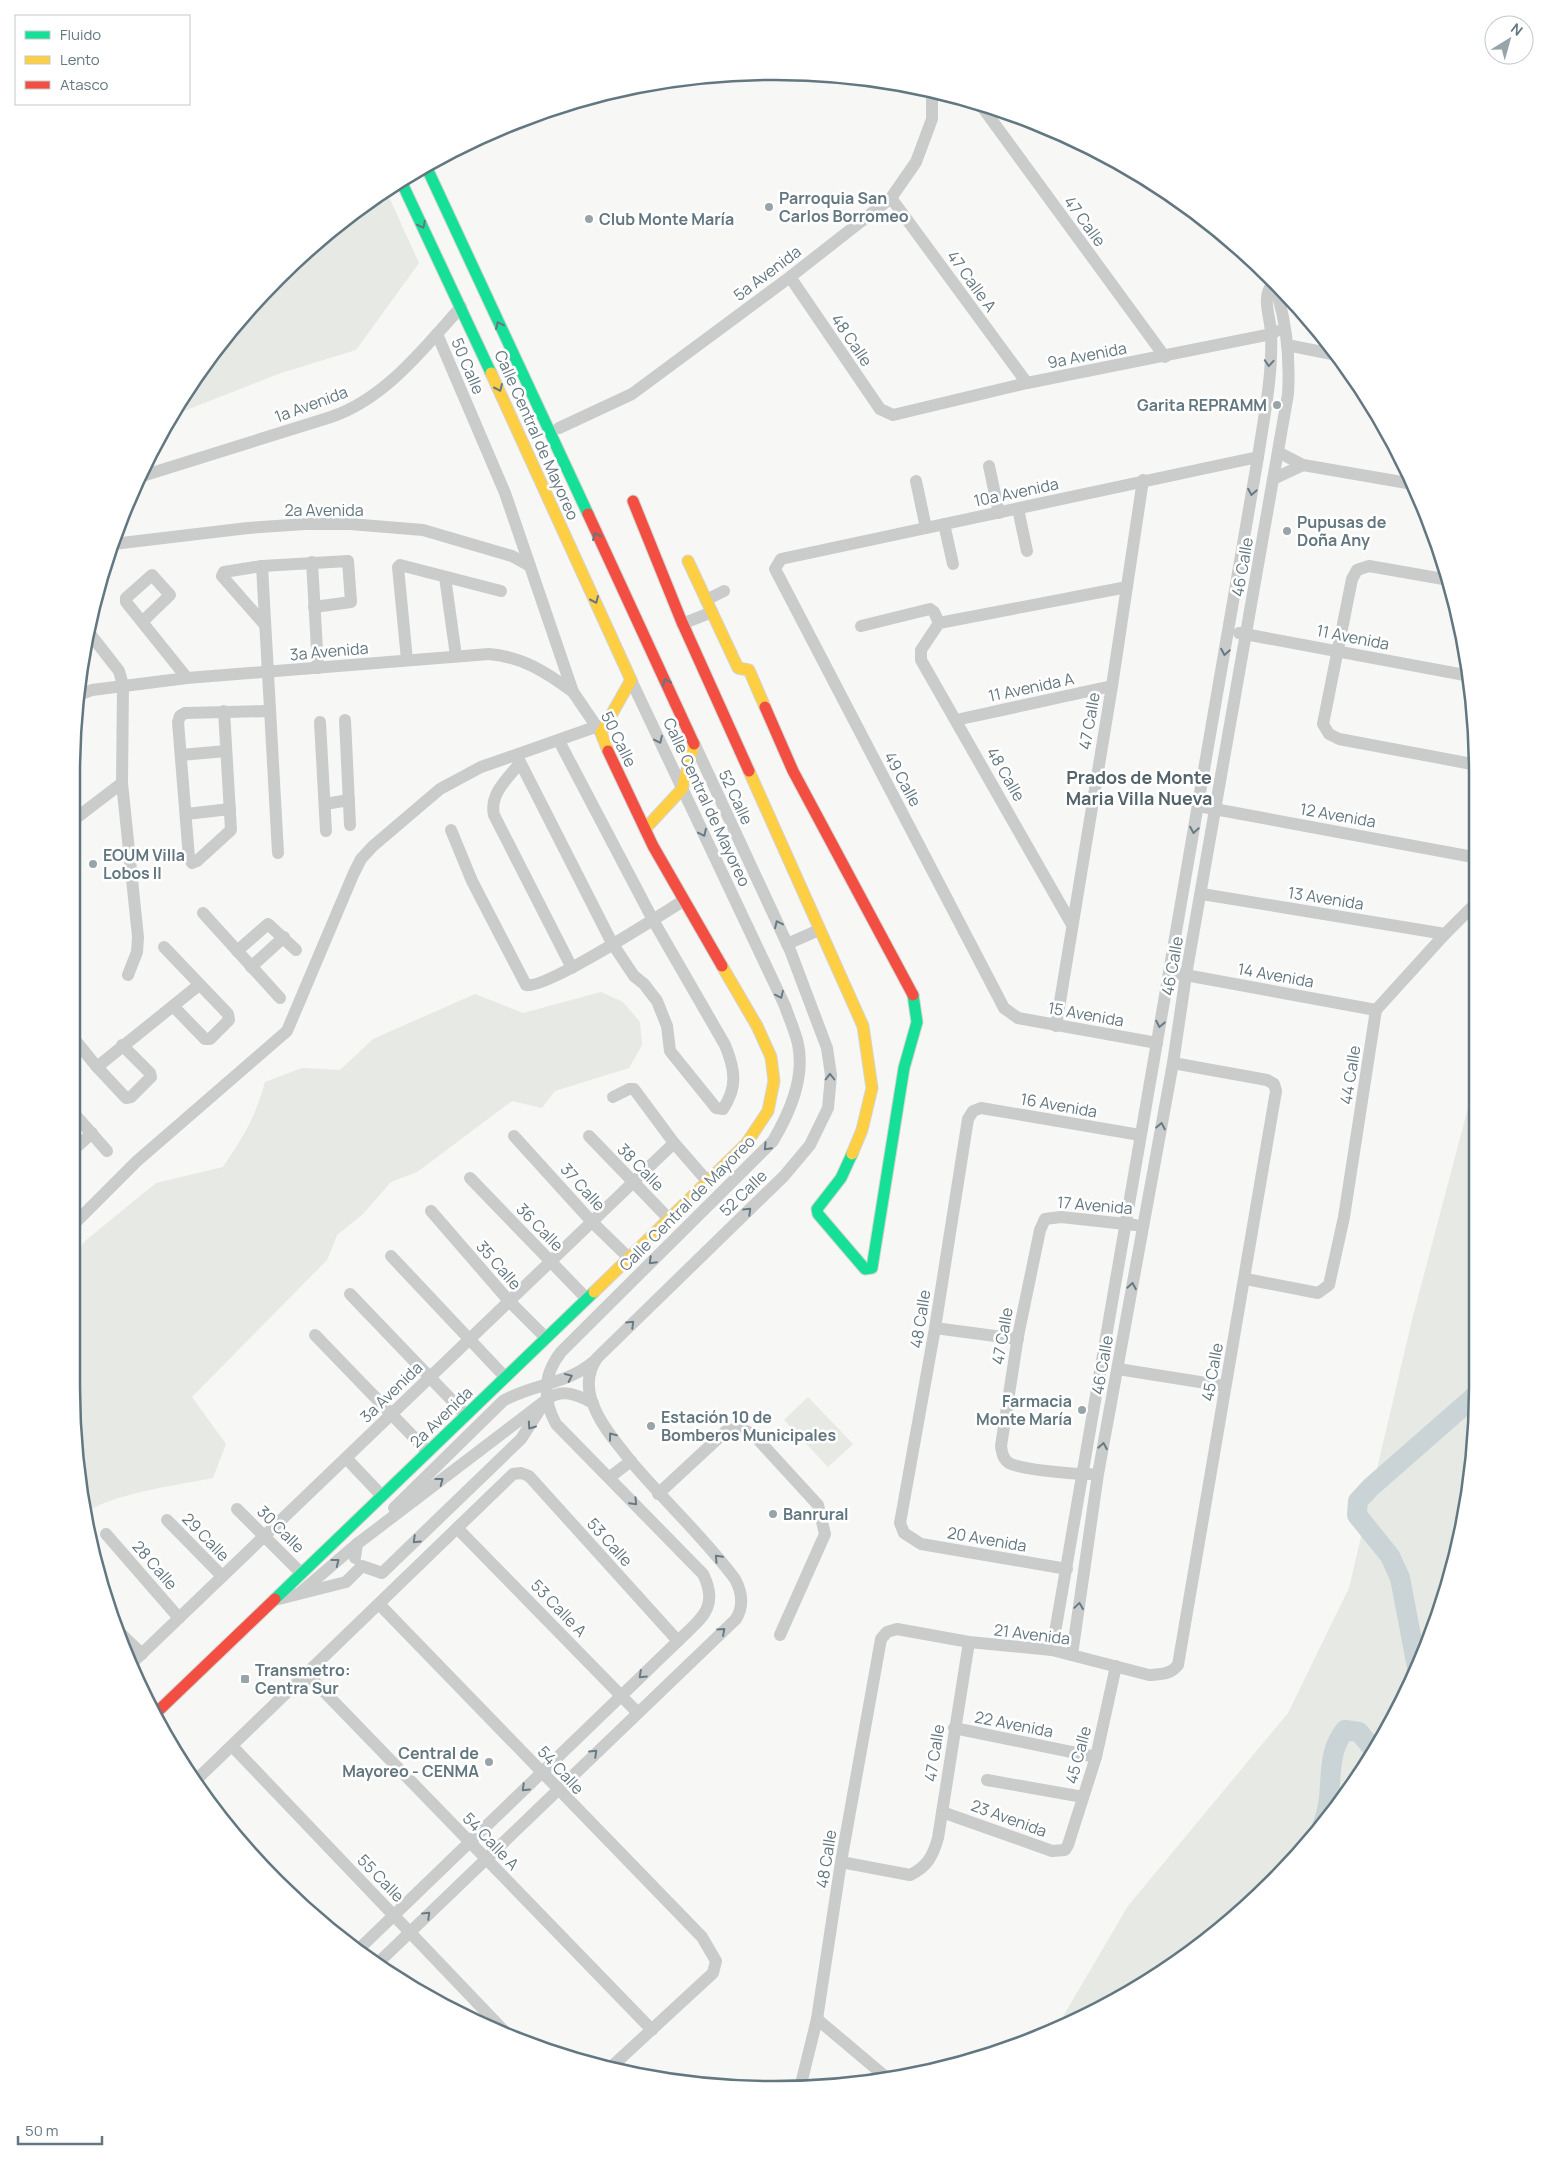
<svg xmlns="http://www.w3.org/2000/svg" width="1549" height="2161" font-family="Manrope,sans-serif">
  <rect width="100%" height="100%" fill="#f7f7f6"/>
  <g fill="#e6e9e4">
    <path d="M383,194L389,197L419,263L356,350L281,373L171,416L246,311L311,246Z"/>
    <path d="M601,992L623,1002L640,1022L642,1045L629,1068L555,1091L542,1108L512,1101L417,1172L391,1182L363,1214L337,1235L327,1260L192,1397L226,1444L213,1478C183,1484 110,1494 88,1512L71,1386V1259L85,1241L156,1183L223,1167C244,1136 255,1118 265,1082L302,1068L340,1070L373,1039L475,994L523,1013Z"/>
    <path d="M1474,1095L1476,1432L1454,1569L1405,1698L1332,1815L1238,1915L1165,1971L1055,2030L1128,1906L1288,1713L1349,1588L1412,1320L1469,1104Z"/>
    <path d="M808,1397L853,1444L828,1467L784,1420Z"/>
  </g>
  <g fill="none" stroke-linecap="round" stroke-linejoin="round">
    <g stroke="#cad4d6" stroke-width="20">
      <path d="M1417,1667L1400,1578L1390,1556L1357,1515L1358,1501L1371,1487L1476,1395"/>
      <path d="M1322,1826C1337,1792 1322,1759 1345,1730L1359,1732L1373,1749"/>
    </g>
    <g stroke="#d3d4d4" stroke-width="13">
      <g id="fast">
        <path d="M425,164L588,514"/>
        <path d="M401,181L491,373"/>
        <path d="M852,1154L841,1178L817,1209L818,1214L865,1269L872,1268L904,1068L917,1022L913,995"/>
        <path d="M275,1599L594,1292"/>
      </g>
    </g>
    <g stroke="#d3d4d4" stroke-width="13">
      <g id="slow">
        <path d="M491,373L631,680L601,733L608,751"/>
        <path d="M688,561L738,668L749,670L765,707"/>
        <path d="M749,771L863,1026L872,1088L862,1130L852,1154"/>
        <path d="M645,829L682,789L694,744"/>
        <path d="M594,1292L746,1144L768,1111L774,1081L771,1057L757,1026L722,966"/>
      </g>
    </g>
    <g stroke="#d3d4d4" stroke-width="13">
      <g id="jam">
        <path d="M633,501L681,620L749,771"/>
        <path d="M588,514L694,744"/>
        <path d="M765,707L793,771L913,995"/>
        <path d="M608,751L653,846L722,966"/>
        <path d="M156,1713L275,1599"/>
      </g>
    </g>
    <g stroke="#cacccc" stroke-width="12">
      <path d="M980,104L1165,357"/>
      <path d="M891,198L1027,383"/>
      <path d="M790,277L880,409L893,415L1027,383L1272,334L1276,331"/>
      <path d="M437,334L505,493L573,692L601,733"/>
      <path d="M1287,345L1332,354"/>
      <path d="M559,428L632,394L790,277L891,198L916,162L932,119V91"/>
      <path d="M1278,452L1303,465L1413,484"/>
      <path d="M989,466L999,513"/>
      <path d="M139,477L331,417C385,399 424,348 461,307"/>
      <path d="M1273,479L1303,465"/>
      <path d="M916,481L926,528"/>
      <path d="M1018,509L1027,551"/>
      <path d="M944,524L953,564"/>
      <path d="M113,544L248,528L305,524H350L423,530L512,556L530,566"/>
      <path d="M312,562L318,668"/>
      <path d="M262,566L278,853"/>
      <path d="M445,577L456,656"/>
      <path d="M1449,580L1369,566L1357,570L1352,579L1323,724L1329,734L1339,739L1472,764"/>
      <path d="M706,600L724,591"/>
      <path d="M142,622L170,595L152,575L126,598V602L187,678"/>
      <path d="M682,624L712,612"/>
      <path d="M265,625L222,576L224,572L262,566L348,561L351,602L314,607"/>
      <path d="M861,626L930,609L934,612L939,623"/>
      <path d="M87,630L119,671L123,685L122,783L138,937L137,952L128,975"/>
      <path d="M1239,633L1470,676"/>
      <path d="M407,660L398,567L400,565L501,591"/>
      <path d="M79,695L92,690L187,678L489,654C523,657 546,672 573,692"/>
      <path d="M224,711L231,830L197,861L192,863L189,858L178,722L180,716L185,713L270,711"/>
      <path d="M345,720L350,825"/>
      <path d="M956,720L1112,686"/>
      <path d="M320,722L326,831"/>
      <path d="M181,755L226,751"/>
      <path d="M517,756L612,943L634,976L644,984L657,1001L667,1026L670,1051L716,1108L723,1109C738,1087 735,1069 725,1045L653,920L559,741"/>
      <path d="M520,763C508,778 489,794 494,815L572,968"/>
      <path d="M325,804L349,800"/>
      <path d="M1198,806L1473,857"/>
      <path d="M186,814L230,809"/>
      <path d="M71,822L122,783"/>
      <path d="M451,830L472,881L526,985C545,990 660,915 683,901"/>
      <path d="M1202,894L1445,934"/>
      <path d="M203,913L280,998"/>
      <path d="M1071,923L921,660V650L939,623L1127,587"/>
      <path d="M787,944L819,930"/>
      <path d="M164,947L228,1014L229,1020L210,1039H205L173,1006"/>
      <path d="M237,951L268,924L296,950"/>
      <path d="M251,967L284,937"/>
      <path d="M1180,974L1376,1010"/>
      <path d="M1056,1026L1112,686L1143,480"/>
      <path d="M71,1035L97,1067L126,1098L131,1097L151,1077L150,1073L122,1045"/>
      <path d="M1157,1043L1018,1018L1004,1008L775,569L781,559L1258,457"/>
      <path d="M97,1067L199,985"/>
      <path d="M613,1097L629,1089H634L674,1143L708,1182"/>
      <path d="M71,1110L107,1151"/>
      <path d="M514,1136L592,1222L629,1258"/>
      <path d="M589,1136L669,1219"/>
      <path d="M71,1152L92,1133"/>
      <path d="M470,1178L587,1299"/>
      <path d="M431,1211L509,1301L546,1338"/>
      <path d="M71,1227L137,1161L287,1031L353,875L361,859L373,846L440,789L481,767L598,726"/>
      <path d="M391,1256L505,1377"/>
      <path d="M1246,1279L1318,1293L1329,1285L1344,1217L1376,1010L1445,934L1473,906"/>
      <path d="M350,1294L466,1415"/>
      <path d="M935,1328L1018,1339"/>
      <path d="M315,1335L428,1452"/>
      <path d="M1118,1369L1225,1386"/>
      <path d="M546,1400C562,1388 576,1394 593,1403"/>
      <path d="M346,1458L382,1496"/>
      <path d="M1090,1474C1074,1474 1022,1470 1009,1463C1003,1459 1002,1453 1001,1446L1018,1336L1040,1230L1045,1219L1061,1217L1135,1225"/>
      <path d="M610,1477L631,1461"/>
      <path d="M658,1494L726,1431L739,1428L753,1434L818,1505L825,1534L780,1635"/>
      <path d="M394,1508L503,1401C532,1384 566,1385 593,1362"/>
      <path d="M237,1509L301,1573"/>
      <path d="M167,1520L222,1576"/>
      <path d="M457,1528L637,1712"/>
      <path d="M106,1534L179,1618"/>
      <path d="M1067,1569L921,1544L904,1533L900,1523L935,1328L968,1119L973,1111L981,1108L1140,1135"/>
      <path d="M301,1592L358,1543"/>
      <path d="M275,1600L346,1582L362,1566L382,1573L521,1439L546,1400L357,1544L355,1558"/>
      <path d="M379,1604L702,1937L716,1961L713,1973L609,2069"/>
      <path d="M115,1628L142,1654"/>
      <path d="M1052,1650L1258,457C1264,417 1273,374 1271,334C1271,319 1261,297 1272,285"/>
      <path d="M1072,1655L1098,1474L1173,1063L1186,975L1288,394C1290,362 1287,328 1278,296C1276,290 1272,286 1270,279"/>
      <path d="M130,1665L674,1143"/>
      <path d="M307,1674L652,2030"/>
      <path d="M954,1728L1096,1757"/>
      <path d="M232,1746L506,2033"/>
      <path d="M987,1780L1083,1797"/>
      <path d="M194,1782L513,1474L521,1473L529,1476L678,1641"/>
      <path d="M942,1812L1052,1851L1065,1850L1068,1845L1096,1757L1116,1666"/>
      <path d="M841,1862L910,1875C927,1867 933,1856 938,1838L969,1642"/>
      <path d="M360,1948L678,1641C700,1619 720,1608 703,1574L556,1424C542,1398 543,1375 561,1352L773,1141C790,1112 805,1078 798,1044C795,1031 789,1018 785,1006L631,680"/>
      <path d="M380,1961L736,1619C744,1606 742,1592 735,1579C703,1536 663,1500 629,1459C617,1443 603,1428 595,1409C587,1392 586,1374 597,1358L784,1176L810,1145L828,1108L831,1075L827,1048L790,950L694,743"/>
      <path d="M817,2019L887,2078"/>
      <path d="M801,2084L817,2019L841,1862L881,1639L887,1632L897,1629L969,1642L1052,1650L1149,1675C1161,1674 1170,1675 1178,1665L1276,1091L1274,1084L1267,1080L1173,1063"/>
    </g>
    <use href="#fast" stroke="#16e098" stroke-width="11"/>
    <use href="#slow" stroke="#ffcf43" stroke-width="11"/>
    <use href="#jam" stroke="#f24e42" stroke-width="11"/>
  </g>
  <defs><path id="oneway-chevron" d="M-2-3.5L2.5 0L-2 3.5" fill="none" stroke-width="1.6" stroke-linecap="round" stroke-linejoin="round" transform="scale(1.25)"/></defs>
  <g stroke="#637780">
    <use href="#oneway-chevron" transform="translate(422 225) rotate(64)"/>
    <use href="#oneway-chevron" transform="translate(499 325) rotate(-115)"/>
    <use href="#oneway-chevron" transform="translate(499 388) rotate(66)"/>
    <use href="#oneway-chevron" transform="translate(596 536) rotate(-115)"/>
    <use href="#oneway-chevron" transform="translate(595 600) rotate(66)"/>
    <use href="#oneway-chevron" transform="translate(666 682) rotate(-114)"/>
  </g>
  <g stroke="#687b84">
    <use href="#oneway-chevron" transform="translate(1269 363) rotate(94)"/>
    <use href="#oneway-chevron" transform="translate(1252 492) rotate(100)"/>
    <use href="#oneway-chevron" transform="translate(1225 652) rotate(100)"/>
    <use href="#oneway-chevron" transform="translate(659 740) rotate(65)"/>
    <use href="#oneway-chevron" transform="translate(1194 830) rotate(99)"/>
    <use href="#oneway-chevron" transform="translate(703 833) rotate(65)"/>
    <use href="#oneway-chevron" transform="translate(778 924) rotate(-115)"/>
    <use href="#oneway-chevron" transform="translate(780 995) rotate(65)"/>
    <use href="#oneway-chevron" transform="translate(1160 1024) rotate(101)"/>
    <use href="#oneway-chevron" transform="translate(830 1077) rotate(-90)"/>
    <use href="#oneway-chevron" transform="translate(1161 1126) rotate(-79)"/>
    <use href="#oneway-chevron" transform="translate(767 1147) rotate(134)"/>
    <use href="#oneway-chevron" transform="translate(748 1211) rotate(-44)"/>
    <use href="#oneway-chevron" transform="translate(652 1261) rotate(135)"/>
    <use href="#oneway-chevron" transform="translate(1132 1286) rotate(-80)"/>
    <use href="#oneway-chevron" transform="translate(631 1324) rotate(-44)"/>
    <use href="#oneway-chevron" transform="translate(569 1377) rotate(-25)"/>
    <use href="#oneway-chevron" transform="translate(531 1426) rotate(125)"/>
    <use href="#oneway-chevron" transform="translate(612 1436) rotate(-127)"/>
    <use href="#oneway-chevron" transform="translate(1103 1446) rotate(-80)"/>
    <use href="#oneway-chevron" transform="translate(440 1481) rotate(-37)"/>
    <use href="#oneway-chevron" transform="translate(634 1502) rotate(46)"/>
    <use href="#oneway-chevron" transform="translate(416 1540) rotate(136)"/>
    <use href="#oneway-chevron" transform="translate(718 1558) rotate(-133)"/>
    <use href="#oneway-chevron" transform="translate(336 1562) rotate(-38)"/>
    <use href="#oneway-chevron" transform="translate(1079 1606) rotate(-82)"/>
    <use href="#oneway-chevron" transform="translate(722 1631) rotate(-42)"/>
    <use href="#oneway-chevron" transform="translate(642 1675) rotate(137)"/>
    <use href="#oneway-chevron" transform="translate(594 1753) rotate(-44)"/>
    <use href="#oneway-chevron" transform="translate(525 1788) rotate(136)"/>
    <use href="#oneway-chevron" transform="translate(427 1915) rotate(-44)"/>
  </g>
  <g fill="#97a4a9" stroke="#fff" stroke-width="2">
    <circle cx="769" cy="207" r="5"/>
    <circle cx="589" cy="219" r="5"/>
    <circle cx="1277" cy="405" r="5"/>
    <circle cx="1287" cy="531" r="5"/>
    <circle cx="93" cy="864" r="5"/>
    <circle cx="1082" cy="1410" r="5"/>
    <circle cx="651" cy="1426" r="5"/>
    <circle cx="773" cy="1514" r="5"/>
    <rect x="240" y="1674" width="10" height="10" rx="2.5"/>
    <circle cx="489" cy="1762" r="5"/>
  </g>
  <g text-anchor="middle" stroke-width="5" stroke-linejoin="round" paint-order="stroke">
    <g font-size="16" font-weight="bold" fill="#637780" stroke="#fff" text-anchor="start">
      <text x="779" y="204">Parroquia San<tspan x="779" dy="18">Carlos Borromeo</tspan></text>
      <text x="599" y="225">Club Monte María</text>
      <text x="1267" y="411" text-anchor="end">Garita REPRAMM</text>
      <text x="1297" y="528">Pupusas de<tspan x="1297" dy="18">Doña Any</tspan></text>
      <text x="103" y="861">EOUM Villa<tspan x="103" dy="18">Lobos II</tspan></text>
      <text x="1072" y="1407" text-anchor="end">Farmacia<tspan x="1072" dy="18">Monte María</tspan></text>
      <text x="661" y="1423">Estación 10 de<tspan x="661" dy="18">Bomberos Municipales</tspan></text>
      <text x="783" y="1520">Banrural</text>
      <text x="255" y="1676">Transmetro:<tspan x="255" dy="18">Centra Sur</tspan></text>
      <text x="479" y="1759" text-anchor="end">Central de<tspan x="479" dy="18">Mayoreo - CENMA</tspan></text>
    </g>
    <g font-size="16" fill="#637780" stroke="#fff">
      <text transform="translate(1085 221) rotate(54)" y="6">47 Calle</text>
      <text transform="translate(767 273) rotate(-37)" y="6">5a Avenida</text>
      <text transform="translate(972 281) rotate(54)" y="6">47 Calle A</text>
      <text transform="translate(852 340) rotate(56)" y="6">48 Calle</text>
      <text transform="translate(1087 355) rotate(-11)" y="6">9a Avenida</text>
      <text transform="translate(468 366) rotate(67)" y="6">50 Calle</text>
      <text transform="translate(311 404) rotate(-20)" y="6">1a Avenida</text>
      <text transform="translate(537 435) rotate(66)" y="6">Calle Central de Mayoreo</text>
      <text transform="translate(1016 492) rotate(-12)" y="6">10a Avenida</text>
      <text x="324" y="516">2a Avenida</text>
      <text transform="translate(1242 567) rotate(-80)" y="6">46 Calle</text>
      <text transform="translate(1353 637) rotate(11)" y="6">11 Avenida</text>
      <text transform="translate(329 651) rotate(-5)" y="6">3a Avenida</text>
      <text transform="translate(1031 687) rotate(-12)" y="6">11 Avenida A</text>
      <text transform="translate(1089 721) rotate(-80)" y="6">47 Calle</text>
      <text transform="translate(619 739) rotate(64)" y="6">50 Calle</text>
      <text transform="translate(1006 774) rotate(60)" y="6">48 Calle</text>
      <text transform="translate(903 779) rotate(62)" y="6">49 Calle</text>
      <text transform="translate(736 797) rotate(65)" y="6">52 Calle</text>
      <text transform="translate(707 802) rotate(65)" y="6">Calle Central de Mayoreo</text>
      <text transform="translate(1338 815) rotate(10)" y="6">12 Avenida</text>
      <text transform="translate(1326 898) rotate(9)" y="6">13 Avenida</text>
      <text transform="translate(1172 966) rotate(-80)" y="6">46 Calle</text>
      <text transform="translate(1276 975) rotate(10)" y="6">14 Avenida</text>
      <text transform="translate(1086 1014) rotate(10)" y="6">15 Avenida</text>
      <text transform="translate(1350 1075) rotate(-81)" y="6">44 Calle</text>
      <text transform="translate(1059 1105) rotate(10)" y="6">16 Avenida</text>
      <text transform="translate(641 1167) rotate(46)" y="6">38 Calle</text>
      <text transform="translate(583 1187) rotate(48)" y="6">37 Calle</text>
      <text transform="translate(743 1193) rotate(-44)" y="6">52 Calle</text>
      <text transform="translate(687 1203) rotate(-45)" y="6">Calle Central de Mayoreo</text>
      <text transform="translate(1095 1205) rotate(5)" y="6">17 Avenida</text>
      <text transform="translate(540 1227) rotate(46)" y="6">36 Calle</text>
      <text transform="translate(499 1265) rotate(49)" y="6">35 Calle</text>
      <text transform="translate(920 1319) rotate(-81)" y="6">48 Calle</text>
      <text transform="translate(1002 1336) rotate(-80)" y="6">47 Calle</text>
      <text transform="translate(1102 1365) rotate(-80)" y="6">46 Calle</text>
      <text transform="translate(1212 1372) rotate(-80)" y="6">45 Calle</text>
      <text transform="translate(391 1392) rotate(-44)" y="6">3a Avenida</text>
      <text transform="translate(441 1417) rotate(-44)" y="6">2a Avenida</text>
      <text transform="translate(281 1529) rotate(45)" y="6">30 Calle</text>
      <text transform="translate(206 1537) rotate(46)" y="6">29 Calle</text>
      <text transform="translate(987 1539) rotate(10)" y="6">20 Avenida</text>
      <text transform="translate(610 1542) rotate(48)" y="6">53 Calle</text>
      <text transform="translate(155 1565) rotate(49)" y="6">28 Calle</text>
      <text transform="translate(559 1608) rotate(46)" y="6">53 Calle A</text>
      <text transform="translate(1032 1634) rotate(7)" y="6">21 Avenida</text>
      <text transform="translate(1014 1724) rotate(11)" y="6">22 Avenida</text>
      <text transform="translate(934 1753) rotate(-81)" y="6">47 Calle</text>
      <text transform="translate(1078 1755) rotate(-75)" y="6">45 Calle</text>
      <text transform="translate(561 1770) rotate(47)" y="6">54 Calle</text>
      <text transform="translate(1009 1818) rotate(20)" y="6">23 Avenida</text>
      <text transform="translate(491 1841) rotate(46)" y="6">54 Calle A</text>
      <text transform="translate(826 1859) rotate(-81)" y="6">48 Calle</text>
      <text transform="translate(381 1878) rotate(46)" y="6">55 Calle</text>
    </g>
    <g font-size="18" font-weight="bold" fill="#55646b" stroke="#fff">
      <text x="1139" y="784">Prados de Monte<tspan x="1139" dy="21">Maria Villa Nueva</tspan></text>
    </g>
  </g>
  <path d="M0 0H1549V2161H0ZM774 80H775A694 694 0 0 1 1469 774V1387A694 694 0 0 1 775 2081H774A694 694 0 0 1 80 1387V774A694 694 0 0 1 774 80Z" fill="#fff" fill-rule="evenodd"/>
  <path fill="none" stroke="#637780" stroke-width="2.5" d="M774 80H775A694 694 0 0 1 1469 774V1387A694 694 0 0 1 775 2081H774A694 694 0 0 1 80 1387V774A694 694 0 0 1 774 80Z"/>
  <rect x="15" y="15" width="175" height="90" fill="#ffffff" stroke="#c1c9cc"/>
  <rect x="25" y="31" width="25" height="8" fill="#16e098" stroke="#c1c9cc"/>
  <text x="60" y="40" font-size="15" fill="#637780">Fluido</text>
  <rect x="25" y="56" width="25" height="8" fill="#ffcf43" stroke="#c1c9cc"/>
  <text x="60" y="65" font-size="15" fill="#637780">Lento</text>
  <rect x="25" y="81" width="25" height="8" fill="#f24e42" stroke="#c1c9cc"/>
  <text x="60" y="90" font-size="15" fill="#637780">Atasco</text>
  <g transform="translate(1509 40) rotate(37)"><circle r="24" fill="#ffffff" stroke="#c1c9cc"/>
  <path d="M0-4L9 19L0 12L-9 19Z" fill="#97a4a9"/>
  <text y="-8" font-size="14" font-weight="bold" text-anchor="middle" fill="#637780">N</text>
  </g>
  <path d="M18 2136v8h84v-8" fill="none" stroke="#637780" stroke-width="2.5"/>
  <text x="25" y="2136" font-size="15" fill="#637780" stroke="#ffffff" stroke-width="4" paint-order="stroke">50 m</text>
</svg>
